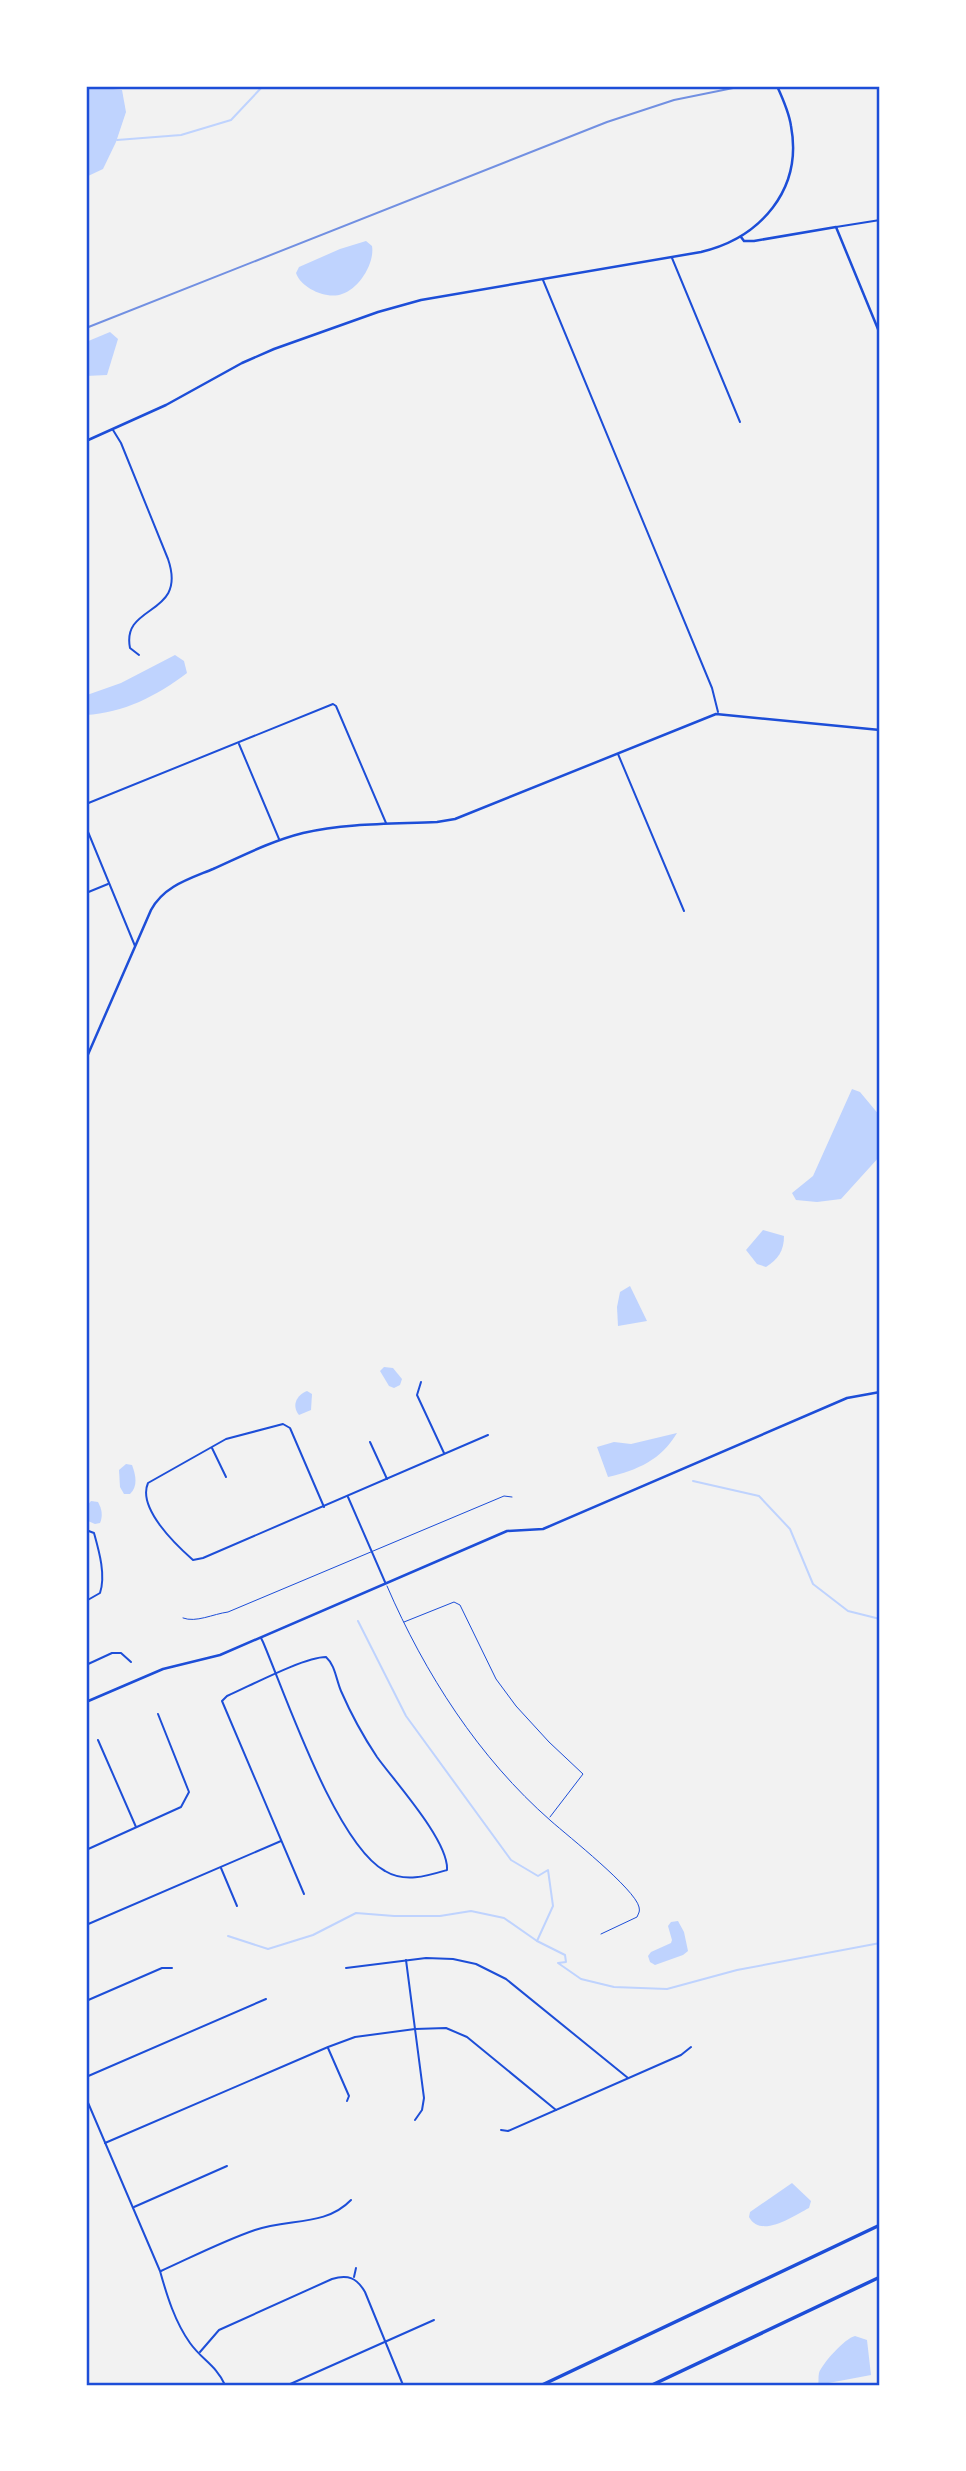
<svg xmlns="http://www.w3.org/2000/svg" width="966" height="2471" font-family="'Fira Sans',sans-serif">
  <rect width="100%" height="100%" fill="#f2f2f2"/>
  <g fill="#bfd3fe">
    <path d="M86,86L122,90L126,112L116,142L103,169L86,177Z"/>
    <path d="M366,241L372,246C375,263 359,289 342,294C327,300 301,288 296,273L299,267L340,249Z"/>
    <path d="M110,332L118,339L107,375L86,376V342Z"/>
    <path d="M175,655L184,661L187,673C157,696 123,713 86,715L87,695L121,683Z"/>
    <path d="M852,1089L860,1092L880,1116V1156L841,1199L817,1202L796,1200L792,1193L813,1176Z"/>
    <path d="M763,1230L784,1236C784,1251 778,1259 766,1267L757,1264L746,1250Z"/>
    <path d="M630,1286L647,1321L618,1326L617,1307L620,1292Z"/>
    <path d="M384,1367L393,1368L402,1379L400,1385L394,1388L389,1386L380,1371Z"/>
    <path d="M307,1391L312,1394L311,1410L299,1415C291,1405 297,1395 307,1391Z"/>
    <path d="M677,1433C661,1460 638,1470 608,1477L597,1447L614,1442L631,1444Z"/>
    <path d="M126,1464L132,1465C136,1476 138,1486 130,1494H124L120,1487L119,1470Z"/>
    <path d="M91,1501L98,1502C102,1509 103,1516 100,1523L95,1524L88,1521L87,1506Z"/>
    <path d="M678,1921L684,1932L688,1951L683,1955L655,1965L650,1962L648,1956L651,1952L671,1943L672,1940L668,1926L671,1922Z"/>
    <path d="M792,2183L811,2201L809,2208C793,2216 761,2239 749,2217L750,2212Z"/>
    <path d="M855,2336L867,2340L871,2375L818,2385C819,2381 818,2377 819,2373C822,2364 845,2338 855,2336Z"/>
  </g>
  <g fill="none" stroke-linecap="round" stroke-linejoin="round">
    <g stroke="#bfd3fe" stroke-width="2">
      <path d="M117,140L181,135L231,120L263,86"/>
      <path d="M693,1481L759,1496L790,1529L813,1584L848,1611L880,1619"/>
      <path d="M358,1621L406,1716L511,1860L538,1876L548,1870L553,1906L537,1941L565,1955L566,1962L558,1963L581,1979L614,1987L667,1989L737,1970L880,1943"/>
      <path d="M228,1936L268,1949L313,1935L356,1913L394,1916H440L471,1911L504,1918L537,1941"/>
    </g>
    <g stroke="#1d4ed8" stroke-width="1">
      <path d="M387,1586C425,1674 479,1758 551,1821C568,1836 635,1889 639,1907C640,1912 639,1912 637,1917L601,1934"/>
      <path d="M183,1618C196,1623 213,1614 228,1612L504,1496L512,1497"/>
      <path d="M404,1622L454,1602L460,1605L496,1679L516,1706L549,1742L583,1774L550,1817"/>
    </g>
    <g stroke="#1d4ed8" stroke-width="2">
      <path d="M836,227L880,220"/>
      <path d="M672,258L740,422"/>
      <path d="M543,280L712,688L718,712"/>
      <path d="M113,430L121,443L168,559C188,617 121,603 130,648L139,655"/>
      <path d="M239,744L279,839"/>
      <path d="M618,754L684,911"/>
      <path d="M86,804L333,704L336,706L386,823"/>
      <path d="M86,827L135,946"/>
      <path d="M86,893L108,884"/>
      <path d="M421,1382L417,1395L444,1453"/>
      <path d="M370,1442L387,1479"/>
      <path d="M212,1448L226,1477"/>
      <path d="M348,1497L385,1582"/>
      <path d="M324,1507L290,1428L283,1424L226,1439L148,1483C137,1508 176,1545 193,1560L203,1558L488,1435"/>
      <path d="M86,1530L94,1533C99,1551 106,1575 100,1593L86,1601"/>
      <path d="M261,1638L263,1642C286,1696 336,1844 385,1871C405,1883 427,1876 447,1870C449,1841 395,1782 377,1757C363,1736 351,1714 341,1691C336,1679 335,1665 326,1657C304,1657 250,1686 227,1696L222,1701L304,1894"/>
      <path d="M86,1665L112,1653H121L131,1662"/>
      <path d="M98,1740L136,1827"/>
      <path d="M86,1850L181,1807L189,1792L158,1714"/>
      <path d="M221,1868L237,1906"/>
      <path d="M86,1925L281,1841"/>
      <path d="M406,1960L424,2098L422,2110L415,2120"/>
      <path d="M346,1968L426,1958L453,1959L476,1964L506,1979L628,2078"/>
      <path d="M86,2001L162,1968H172"/>
      <path d="M328,2048L349,2096L347,2101"/>
      <path d="M86,2077L266,1999"/>
      <path d="M86,2098L160,2271C167,2296 175,2322 190,2343C202,2360 216,2365 225,2385"/>
      <path d="M501,2130L508,2131L681,2055L691,2047"/>
      <path d="M105,2143L328,2047L355,2037L415,2029L446,2028L467,2037L556,2110"/>
      <path d="M134,2207L227,2166"/>
      <path d="M161,2271C192,2257 223,2241 255,2230C288,2218 325,2227 351,2200"/>
      <path d="M354,2277L356,2268"/>
      <path d="M200,2352L219,2330L332,2279C348,2274 357,2278 365,2292L403,2385"/>
      <path d="M288,2385L434,2320"/>
    </g>
    <g stroke="#1d4ed8" stroke-width="2.5">
      <path d="M741,237L744,241H754L836,227L880,334"/>
      <path d="M86,441L166,405L242,363L274,349L378,312L421,300L701,252C760,238 803,190 791,126C789,112 783,99 777,86"/>
      <path d="M86,1059L151,910C164,886 189,879 213,869C242,856 271,841 303,833C346,823 393,824 437,822L455,819L716,714L880,730"/>
      <path d="M86,1702L163,1669L220,1655L507,1531L543,1529L847,1398L880,1392"/>
    </g>
    <g stroke="#1d4ed8" stroke-width="3.5">
      <path d="M542,2385L880,2225"/>
      <path d="M652,2385L880,2277"/>
    </g>
    <path stroke="#7290e2" stroke-width="2" d="M86,328L607,122L674,100L743,86"/>
  </g>
  <rect width="966" height="2471" fill="none" stroke="#ffffff" stroke-width="175"/>
  <rect x="88" y="88" width="790" height="2296" fill="none" stroke="#1d4ed8" stroke-width="2.5"/>
</svg>
